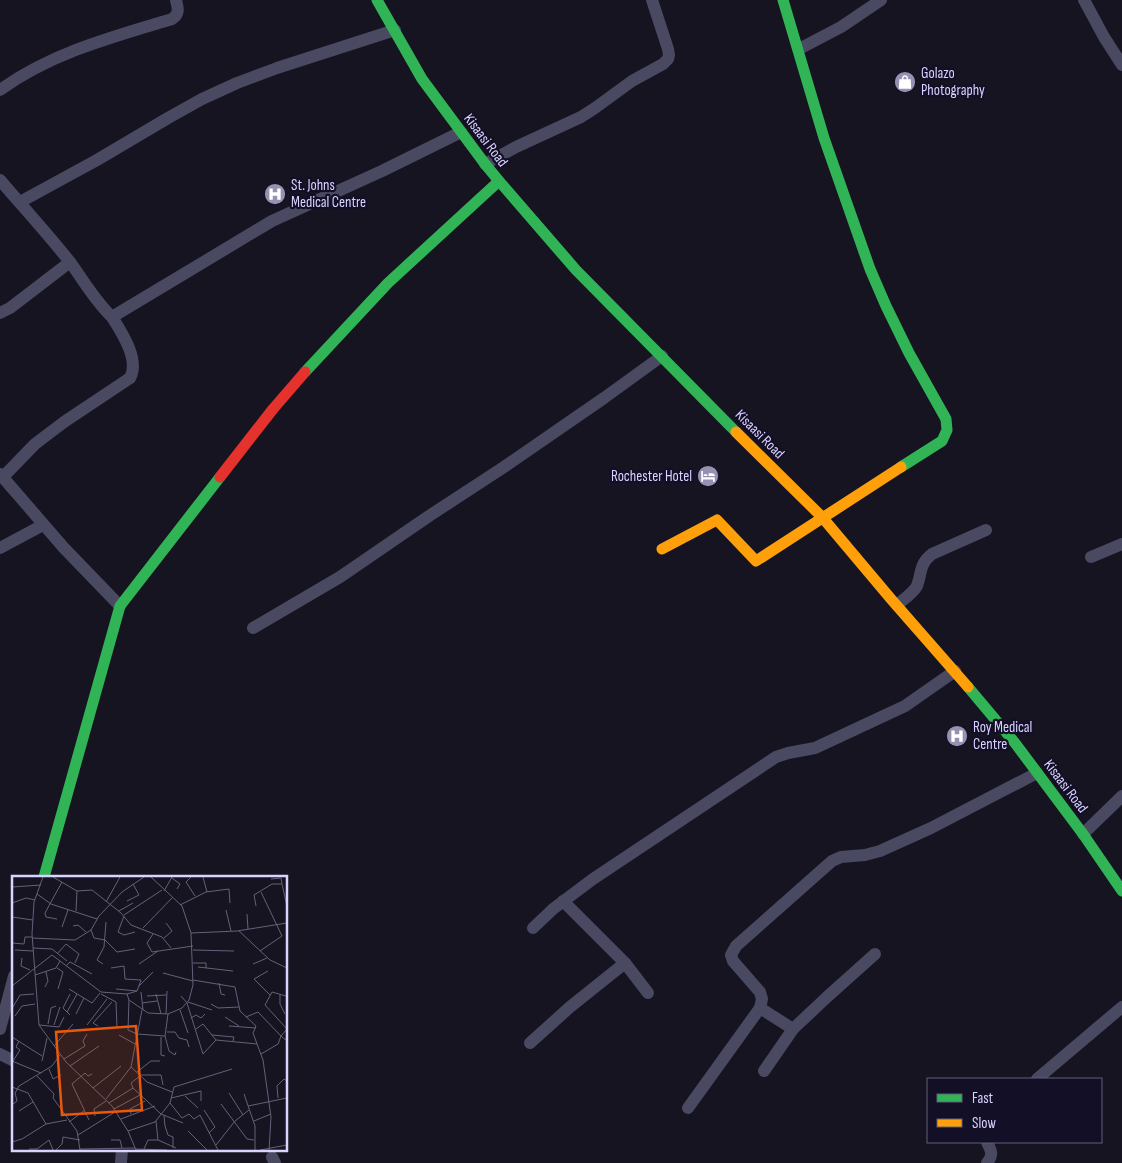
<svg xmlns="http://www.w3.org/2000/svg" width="1122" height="1163" font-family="'Sofia Sans Condensed',sans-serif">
  <rect width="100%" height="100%" fill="#161421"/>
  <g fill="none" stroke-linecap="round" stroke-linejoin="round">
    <g stroke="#4a4962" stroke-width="12">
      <path d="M1084,0L1104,37L1122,65"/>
      <path d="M799,49L841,27L881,0"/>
      <path d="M0,90C51,53 112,37 172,19C180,14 178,8 176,0"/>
      <path d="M485,164L516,147L581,117L595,108L632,81L663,64L668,59L669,55L668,49L652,0"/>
      <path d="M0,180C23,207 48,234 70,262C84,281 95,301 112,317L272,221L382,171L461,132"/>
      <path d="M20,202L97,160L168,118L202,99L237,83L277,68L395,30"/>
      <path d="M0,313L10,308L70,262"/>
      <path d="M0,474L64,548L120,606"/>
      <path d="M3,477L35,444L64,422L130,378C140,360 122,333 112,317"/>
      <path d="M0,548L43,525"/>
      <path d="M1091,557L1122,544"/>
      <path d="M897,605C903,600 913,593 917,586C922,573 919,564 932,554L986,530"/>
      <path d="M253,628L340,577L429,516L504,467L604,398L662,356"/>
      <path d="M1083,834L1122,796"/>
      <path d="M563,901L625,963L648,993"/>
      <path d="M533,928L553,909L593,879L776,757L788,753L815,748L905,706L955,671"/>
      <path d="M760,1008L793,1029"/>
      <path d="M0,1029L14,976"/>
      <path d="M530,1043L570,1007L625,963"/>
      <path d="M0,1054L14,1061"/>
      <path d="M764,1071L793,1029L827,997L875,954"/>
      <path d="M1037,1079L1122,1007"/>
      <path d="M688,1108L760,1008L762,999L760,992L733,961L731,955L736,946L832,861L841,857L865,855L880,851L931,828L1037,773"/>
      <path d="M987,1142C991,1151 994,1154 987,1163"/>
      <path d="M272,1157L275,1163"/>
      <path d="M121,1163L122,1149"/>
    </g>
    <g stroke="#30b455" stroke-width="11">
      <path d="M377,0L422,79L485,164L499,181L576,270L736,432"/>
      <path d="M783,0L824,138L870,269L886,306L909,353L946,419L947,430L942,441L901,467"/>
      <path d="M305,372L388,283L499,181"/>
      <path d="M968,687L1015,743L1083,834L1122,891"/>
      <path d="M44,877L120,606L220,477"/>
    </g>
    <g stroke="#ff9f0a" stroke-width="11">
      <path d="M736,432L822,517L891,599L968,687"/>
      <path d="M662,549L717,520L756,561L901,467"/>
    </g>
    <path stroke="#e5322d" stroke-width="11" d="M220,477L273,409L305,372"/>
  </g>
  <defs>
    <g id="shop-disc" transform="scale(1.125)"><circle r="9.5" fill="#9591b1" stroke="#130f26"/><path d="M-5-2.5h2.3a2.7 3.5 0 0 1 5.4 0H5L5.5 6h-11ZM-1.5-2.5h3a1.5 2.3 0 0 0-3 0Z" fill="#fff"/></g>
    <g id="hospital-disc" transform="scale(1.125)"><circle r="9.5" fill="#9591b1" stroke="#130f26"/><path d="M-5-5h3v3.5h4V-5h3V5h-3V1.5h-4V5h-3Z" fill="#fff"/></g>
    <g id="hotel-disc" transform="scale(1.125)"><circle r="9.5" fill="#9591b1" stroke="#130f26"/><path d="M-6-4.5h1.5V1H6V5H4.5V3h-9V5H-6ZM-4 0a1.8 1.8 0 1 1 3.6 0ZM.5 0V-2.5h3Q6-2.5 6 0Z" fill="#fff"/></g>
  </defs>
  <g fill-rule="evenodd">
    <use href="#shop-disc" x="905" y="82"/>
    <use href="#hospital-disc" x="275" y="194"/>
    <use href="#hotel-disc" x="708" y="476"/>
    <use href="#hospital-disc" x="957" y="736"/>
  </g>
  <g text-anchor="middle" stroke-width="4.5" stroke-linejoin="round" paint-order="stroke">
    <g font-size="15" fill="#d9d4ff" stroke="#130f26" text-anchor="start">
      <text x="921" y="78">Golazo<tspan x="921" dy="17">Photography</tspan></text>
      <text x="291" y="190">St. Johns<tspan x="291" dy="17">Medical Centre</tspan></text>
      <text x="692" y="481" text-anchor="end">Rochester Hotel</text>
      <text x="973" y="732">Roy Medical<tspan x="973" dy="17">Centre</tspan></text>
    </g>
    <g font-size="15" fill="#d9d4ff" stroke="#130f26">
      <text transform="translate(486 140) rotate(53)" y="5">Kisaasi Road</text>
      <text transform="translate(760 434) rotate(45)" y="5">Kisaasi Road</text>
      <text transform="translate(1066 786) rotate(53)" y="5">Kisaasi Road</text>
    </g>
  </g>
  <g transform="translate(12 876)">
    <rect width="275" height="275" fill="#161421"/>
    <path fill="none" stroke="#64617a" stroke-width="1" d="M31,1L22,26L20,58L27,149L54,186L100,230L116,255L124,274M41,1L65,15L80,14L109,37L119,49L150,61L159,72M179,1L174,6L183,20M191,1L195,16M160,2L168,8L165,13M259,3L269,2L270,8M0,11L29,9M152,15L160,1M25,18L39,28L85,43M115,25L127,19L121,8M94,26L108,1M0,27L14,22L23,24M168,29L194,16L217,13L218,27M244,30L242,19L260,8H270L275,30M214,34L219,55M64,35L65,15M107,35L121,27M235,38L236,53M112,39L150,14M112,40L106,56L112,59L123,56M0,41L21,44M45,43L34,41L33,37L50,6M61,50L66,49L74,56M50,51L56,34M131,52L160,22M79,54L82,62L93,64L105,76L123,73M227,55L258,84L275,92M179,57L225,55L275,47M141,58L135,67L140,76L181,70M20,62L63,64L79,54L87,40L110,16L132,1M152,62L160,55L154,47M0,67L12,68L13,61H20M21,72L40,73L55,85M3,74L21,75M181,74L222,75M248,75L270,60L249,16M45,78L54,68L67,78L63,87M10,82L9,90L18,94M181,87H194V92M91,88L85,84L92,71L94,46M127,88L146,75M241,88L255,82M54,90L58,86L80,98M186,91L221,95M45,92L51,96L46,113M99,92L112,90L113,103L129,104L125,115L115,118M256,95L242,103L258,119M151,97L181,105M23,99L44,92L48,85M181,104L223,111L228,135L244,150L241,157L251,184L259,241L257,274M207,107L209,118L213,119M0,110L40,79L89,116L115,118L117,124L136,137L156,138L170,132L177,124L181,109L179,57L170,30L139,1M127,110L141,96M33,111L36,105L34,96M57,113L80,127L88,117M104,113L125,115M129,116L131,134M58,118L51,132L58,139M89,118L104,126L105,152M144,118L149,138M268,119V128L273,138M135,120L154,119M169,120L175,127L191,178L204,164L245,168M274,120L260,116L253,129L275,153M117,124L116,154L125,158L153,160L156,138M176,126L200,134M130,127L145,125M199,128L206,132L227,131M1,131L8,119L22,118M168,134L176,157M55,136L65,118M64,138L72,122M154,138L155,115M3,140L10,130L23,128M213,141L227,150M234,141L246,136L269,160L266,168L249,178M179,142L184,139L189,142L193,138M36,148L39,132L44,130M27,149L47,151L52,141M42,149L48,131M75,149L95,123M86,150L81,147L100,126M217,150L244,152M184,153L191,148L204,164M275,153L269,160L275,165M155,156H163L167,162L175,164L177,171M107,159L123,168M200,159L222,161L221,165M153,160L157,175L163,179L164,176M0,161L30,180M149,161V179L153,180M42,170L61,148M52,183L73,170L71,165L75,158M0,185L29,197M1,185L8,174L4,171L7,165M30,185L35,162M58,190L87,170M119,191L135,206L160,216M37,193L41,203L49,199M125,196L139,185H148M127,199H149L151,209M25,200L42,218L41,222L65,255L68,274M0,211L16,217L34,248M81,212L109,190M121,212L119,207L128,200M217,217L231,239M232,218L243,250V274M173,220L186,232M159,222L189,215V225M266,222L265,210L272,203L275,205M94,223L119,191L130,134M97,227L121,212L149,238L171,247M158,227L170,242L177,238L182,243L188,239L206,274M209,228L235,263L242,264M0,229L5,225L3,217L7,210L40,190L48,179M236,230L275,222M102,233L128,219M192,234L203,251L197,257M7,235L21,226M119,238L118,233L133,225M152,239L153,250L156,259L161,261V272M83,240L82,233L94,225M109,243L143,230M77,244L60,208L73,197L76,200L80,198M144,245L146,264M242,245L259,238M57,246L73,234M116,255L143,246L158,227L162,211L220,193M176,255L195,274M66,259L103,236M99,264H108L110,272M0,266L10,263L34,248L55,244M204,269L223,245L237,234M17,273H25L37,264L41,274M68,273L123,272M124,273L155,274M132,273L136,264H146L164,272M44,274L50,268L51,261L68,264M248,274L275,269"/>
    <path fill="#e8590c" fill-opacity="0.15" stroke="#e8590c" stroke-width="2.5" d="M124,150L130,234L50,239L44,156Z"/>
    <rect width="275" height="275" fill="none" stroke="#d9d4ff" stroke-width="2.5"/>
  </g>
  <rect x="927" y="1078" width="175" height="65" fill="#130f26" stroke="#625e7d"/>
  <rect x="937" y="1094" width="25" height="8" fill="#30b455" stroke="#625e7d"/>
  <text x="972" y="1103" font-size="15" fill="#d9d4ff">Fast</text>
  <rect x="937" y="1119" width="25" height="8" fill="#ff9f0a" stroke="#625e7d"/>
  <text x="972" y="1128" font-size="15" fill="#d9d4ff">Slow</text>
</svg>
